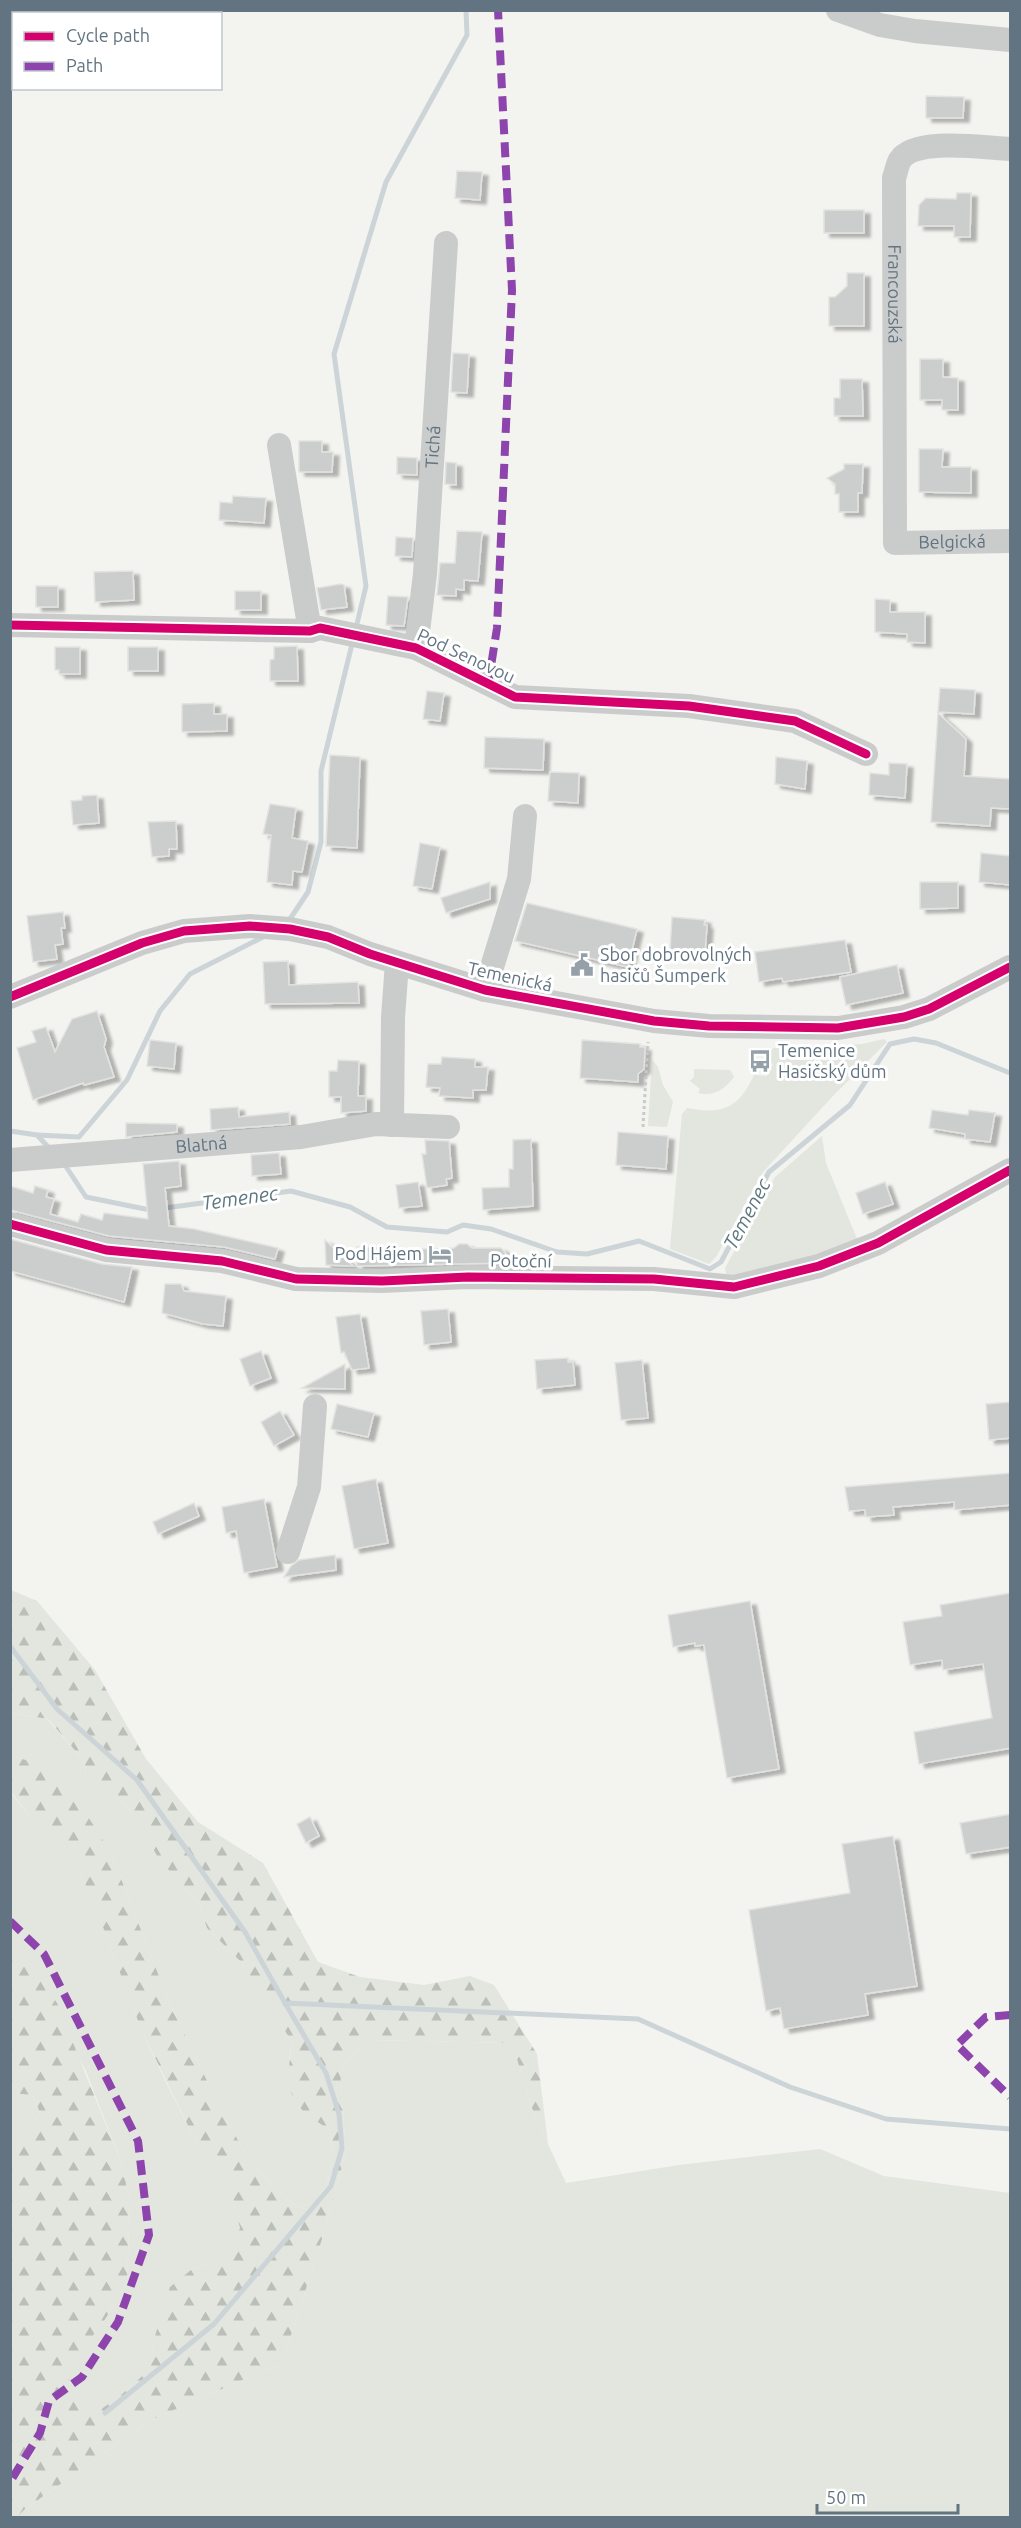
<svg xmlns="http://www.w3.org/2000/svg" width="1021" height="2528" font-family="Ubuntu,sans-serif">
  <defs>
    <pattern id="forest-firs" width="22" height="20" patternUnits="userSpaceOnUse" patternTransform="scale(1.5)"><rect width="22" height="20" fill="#e2e6de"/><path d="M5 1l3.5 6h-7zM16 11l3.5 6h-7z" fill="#bbbfb9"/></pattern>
    <filter id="shadow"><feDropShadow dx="6" dy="4" stdDeviation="1.5" flood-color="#0004"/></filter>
  </defs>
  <rect width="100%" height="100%" fill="#f3f3f0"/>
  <g fill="#e2e6de">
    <path d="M884,1039L887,1042L832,1097L763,1172L716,1257L709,1264L670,1249L682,1114L687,1108C723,1115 739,1108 754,1075L767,1076L773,1064L766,1060L773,1048L862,1044Z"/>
    <path d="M652,1060L658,1067L663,1085L673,1102L667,1127L648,1126Z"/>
    <path d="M694,1069L730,1070L734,1077C725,1089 714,1097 698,1093L700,1089L690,1081L694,1077Z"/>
    <path d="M822,1136L826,1163L860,1246L728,1282L725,1268L775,1177Z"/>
    <path d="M10,1713L47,1719L84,1761L87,1781L110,1791L131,1812L159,1859L199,1904L207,1928L242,1963L292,2042L289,2060L300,2109L331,2131C332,2169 333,2179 310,2211L297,2206L278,2192L249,2159L225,2118L169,2002L111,1853L45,1765L11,1756Z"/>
    <path d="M10,1792L33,1820L71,1852L97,1911L141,2029L162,2074L196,2142L227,2178L240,2228L234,2246L219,2262L191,2270L155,2336L150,2369L120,2396L94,2414L66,2395L71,2365L106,2318L127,2281L130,2206L123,2167L85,2069L11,1939Z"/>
    <path d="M369,2040L512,2043L534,2114L566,2183L679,2165L820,2149L884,2176L1010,2193V2517L16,2518L25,2509L153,2419L282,2363L324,2233L346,2152L340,2068Z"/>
    <path d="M11,2093L33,2095L40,2113L11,2155Z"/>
  </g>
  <path fill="url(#forest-firs)" d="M11,1590L37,1601L95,1670L146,1759L198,1822L263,1863L318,1962L360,1977L424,1985L470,1976L494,1985L537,2054L548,2144L534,2114L512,2043L369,2040L340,2068L346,2152L324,2233L282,2363L153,2419L25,2509L16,2518L10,2517L11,2155L40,2113L33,2095L11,2093V1939L57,2003L123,2167L130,2206L127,2281L106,2318L71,2365L67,2395L94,2414L120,2396L150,2369L155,2336L170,2287L191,2270L219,2262L233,2246L240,2228L227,2178L196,2142L141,2029L97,1911L71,1852L33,1820L11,1792V1756L45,1765L80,1804L111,1853L169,2002L225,2118L249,2159L278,2192L297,2206L310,2211C333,2182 332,2166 331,2131C322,2124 309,2118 301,2109C284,2092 289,2063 292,2042L242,1963L207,1928L199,1904L159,1859L131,1812L110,1791L87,1781L84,1761L48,1719L11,1713Z"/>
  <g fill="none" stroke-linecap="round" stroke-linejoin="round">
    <g stroke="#ccd4d7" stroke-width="5">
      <path d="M356,628L366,586L334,354L386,182L467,35L466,10"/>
      <path d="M288,922L308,892L321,842V771L353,640"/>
      <path d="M10,1131L37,1135L50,1149"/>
      <path d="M37,1135L79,1137L127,1080L160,1011L190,974L265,936"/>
      <path d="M63,1162L86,1197L150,1210L291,1191L350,1207L387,1227L447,1232L463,1225L491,1229L557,1252L587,1254L639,1241L710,1269L721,1262L769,1172L850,1105L890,1044L914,1039L936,1043L1010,1073"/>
      <path d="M10,1646L57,1709L137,1780L245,1932L285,2003L638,2019L790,2087L886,2119L1010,2129"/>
      <path d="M105,2413L214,2324L331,2186L342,2148L339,2114L326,2073L285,2003"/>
    </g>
  </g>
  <g fill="#cccece" stroke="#e2e2e0" stroke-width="1.5" filter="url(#shadow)">
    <path d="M926,96L964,97L963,118H926Z"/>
    <path d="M457,171L482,172L480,200L455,198Z"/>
    <path d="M957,193H971L970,237H954V226H918L919,205L926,198L956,199Z"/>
    <rect x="824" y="210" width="40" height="23"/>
    <path d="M847,273H864V326H829V297H835L847,286Z"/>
    <path d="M453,353L469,354L467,393L451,392Z"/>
    <path d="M920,359H943V377L958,378V410H942V400H920Z"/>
    <path d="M840,379H862L863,416H834V398H840Z"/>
    <path d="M299,441H322V452H333L332,472H299Z"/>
    <path d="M919,449H943L942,467H971V493L919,492Z"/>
    <path d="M397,457L417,458V475L397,474Z"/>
    <path d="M446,462L456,463V485L445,484Z"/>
    <path d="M844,464H863L862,493H858V512H839V494H835V484L827,478L844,469Z"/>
    <path d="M233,496L266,498L264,523L219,520L220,502L232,503Z"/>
    <path d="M457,531L482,532L478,581L464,580V590L456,589V596L437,595L440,563H455Z"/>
    <path d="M396,537L413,538L412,557L395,556Z"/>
    <path d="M133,571L134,600L95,602L94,572Z"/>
    <path d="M341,584L344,585L347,607L321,610L317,588Z"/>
    <rect x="36" y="586" width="22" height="21"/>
    <rect x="235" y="591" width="26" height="19"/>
    <path d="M388,596L408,597L404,626L386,625Z"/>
    <path d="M875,599L890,600V612H925V643L907,642V634L875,632Z"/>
    <path d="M297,646L298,681H270V660L274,659V647Z"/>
    <path d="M55,647H80V674H59V670H55Z"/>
    <rect x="128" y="647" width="30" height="24"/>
    <path d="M940,688L975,690L974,714L938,712Z"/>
    <path d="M427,691L444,693L440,721L423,719Z"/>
    <path d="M214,703V714H227V731L182,732V704Z"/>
    <path d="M938,713L966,739L964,776L1011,779V809L991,808L990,826L931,822Z"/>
    <path d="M485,737L544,739L543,770L484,768Z"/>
    <path d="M330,755L360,757L357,848L326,846Z"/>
    <path d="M776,757L807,761L805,789L775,784Z"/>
    <path d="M889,763L907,764L905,798L869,795L870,773L889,775Z"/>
    <path d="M550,772L579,773L578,803L548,801Z"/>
    <path d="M97,795L99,823L73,825L71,801L82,800V796Z"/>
    <path d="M270,804L296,808L292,838L308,841L302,872L293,871L292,885L267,882L271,835L263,834Z"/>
    <path d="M176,821L177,849H169V856L152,857L148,822Z"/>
    <path d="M420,843L440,847L432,889L413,886Z"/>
    <path d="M981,853L1011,856V885L979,882Z"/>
    <path d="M490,882V899L446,913L441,898Z"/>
    <path d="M920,882H958V908L920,909Z"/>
    <path d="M527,903L637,929L628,967L515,941Z"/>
    <path d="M63,912L65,928H61L63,944L55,945L57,959L33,962L27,916Z"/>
    <path d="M672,917L705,920L704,925H707L705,953L670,951Z"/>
    <path d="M845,940L851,972L783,982L782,978L759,982L755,952Z"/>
    <path d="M288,961L289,985L358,982L359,1003L265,1004L263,962Z"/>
    <path d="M897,965L903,993L846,1005L840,977Z"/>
    <path d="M97,1011L106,1039L104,1047L114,1077L84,1085L83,1083L33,1100L17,1048L36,1042L32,1031L46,1027L55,1052L72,1019Z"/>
    <path d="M150,1040L176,1043L174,1069L147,1066Z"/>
    <path d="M582,1040L640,1044V1047H645L644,1069L638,1074V1082L580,1078Z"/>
    <path d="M442,1057L475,1059V1067H488L486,1090H473V1098L439,1096L440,1088L426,1087L428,1064H441Z"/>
    <path d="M338,1060L359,1061L358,1096H366V1111L341,1113V1097H329V1071H337Z"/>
    <path d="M238,1107L239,1117L289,1112L290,1124L211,1130L210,1109Z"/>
    <path d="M932,1110L968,1115L969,1110L995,1113L990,1142L965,1139V1134L929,1128Z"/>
    <path d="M126,1123L177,1124V1132L126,1137Z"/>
    <path d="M618,1132L668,1136L666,1169L616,1165Z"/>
    <path d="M531,1139L533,1206L483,1210L482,1188L509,1187V1169H513V1140Z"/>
    <path d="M425,1140L449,1141L452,1178L446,1179L447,1185L427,1188L422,1154H426Z"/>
    <path d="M279,1153L281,1174L252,1176L251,1155Z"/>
    <path d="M179,1161L181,1186L165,1188L169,1226L194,1229L278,1248L275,1259L224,1247L109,1236L10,1210V1186L33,1193L35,1186L48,1190L46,1197L54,1199L50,1214L78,1222L81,1214L102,1220L104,1213L148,1219L143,1164Z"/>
    <path d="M418,1182L422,1206L399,1208L396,1185Z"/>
    <path d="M885,1182L893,1204L863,1214L856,1193Z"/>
    <path d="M10,1239L102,1264L132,1267L124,1302L10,1271Z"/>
    <path d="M325,1240L353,1266L326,1265Z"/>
    <path d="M459,1244H467L472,1248H501L507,1255L508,1263L357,1266V1247H396V1250L454,1248Z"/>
    <path d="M165,1284H181L184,1291L226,1296L223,1326L203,1324L162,1313Z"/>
    <path d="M448,1309L451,1342L424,1345L421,1311Z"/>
    <path d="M360,1314L369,1368L352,1370L344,1352L341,1353L336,1317Z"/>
    <path d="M261,1351L271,1378L250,1386L240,1359Z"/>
    <path d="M568,1358V1362H573L575,1385L537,1389L535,1360Z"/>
    <path d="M642,1360L648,1418L621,1420L615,1363Z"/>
    <path d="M345,1364V1389L302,1388L329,1373Z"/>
    <path d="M1011,1402V1438L989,1440L986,1404Z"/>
    <path d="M337,1404L374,1413L368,1437L331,1429Z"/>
    <path d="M280,1411L294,1435L274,1446L261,1422Z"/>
    <path d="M1011,1473V1505L955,1510L954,1502L893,1507L894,1515L866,1517L865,1510L849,1511L845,1487Z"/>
    <path d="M376,1479L388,1543L354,1549L342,1486Z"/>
    <path d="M264,1499L277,1567L244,1573L236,1531L226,1533L222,1507Z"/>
    <path d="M194,1503L199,1516L158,1534L153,1522Z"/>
    <path d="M335,1555L336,1570L284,1577L291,1566L299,1560Z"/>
    <path d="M1011,1593V1748L919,1764L914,1732L992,1718L983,1664L943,1670L942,1660L910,1665L903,1622L942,1616L940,1605Z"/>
    <path d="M750,1601L779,1769L727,1778L704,1645L695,1646V1643L673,1647L668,1615Z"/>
    <path d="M1011,1814V1847L966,1854L960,1823Z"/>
    <path d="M310,1817L319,1836L306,1843L297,1824Z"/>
    <path d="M893,1836L917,1986L865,1994L868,2015L784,2029L780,2008L766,2011L749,1910L850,1893L842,1844Z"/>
  </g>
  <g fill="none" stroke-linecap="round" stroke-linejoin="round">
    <path stroke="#c8c9c9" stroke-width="3" stroke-dasharray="3 3" stroke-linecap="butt" d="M643,1127L648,1042"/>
    <g stroke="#cacccc" stroke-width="24">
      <path d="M838,10L880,25L915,31L1010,40"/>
      <path id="s1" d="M1010,149C985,148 915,137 900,160C897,165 896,173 894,178L895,543L1010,541"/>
      <path d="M279,445L310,631"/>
      <path d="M10,625L310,631L320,628L416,648L515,697L689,706L795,721L866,754"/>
      <path id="s2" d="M416,648L425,574L446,243"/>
      <path d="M485,990L519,879L525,816"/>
      <path d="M10,997L142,943L184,931L250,926L290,929L328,937L370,954L485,990L654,1021L709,1026L838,1028L904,1017L929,1009L1010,967"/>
      <path d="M392,1125L393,1017L397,963"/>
      <path id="s3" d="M10,1160L301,1137L376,1124L448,1127"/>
      <path d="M10,1224L106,1250L222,1261L296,1279L382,1281L468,1277L654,1279L734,1287L819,1266L878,1243L1010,1170"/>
      <path d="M288,1552L309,1487L315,1406"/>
    </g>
    <g stroke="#8e44ad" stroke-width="8" stroke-dasharray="15 8" stroke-linecap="butt">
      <path d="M488,685L497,628L512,290L498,10"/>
      <path d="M10,1921L44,1954L138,2141L149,2235L118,2322L82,2377L49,2401L40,2433L10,2482"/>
      <path d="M1010,2015L986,2017L957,2045L1010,2097"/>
    </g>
    <g stroke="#fff" stroke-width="13">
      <g id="cycleway">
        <path d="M10,625L310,631L320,628L416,648L515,697L689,706L795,721L866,754"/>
        <path d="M10,997L142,943L184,931L250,926L290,929L328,937L370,954L485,990L654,1021L709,1026L838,1028L904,1017L929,1009L1010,967"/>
        <path d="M10,1224L106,1250L222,1261L296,1279L382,1281L468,1277L654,1279L734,1287L819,1266L878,1243L1010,1170"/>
      </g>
    </g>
    <use href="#cycleway" stroke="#d6006c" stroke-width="9"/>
  </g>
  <defs>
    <g id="civic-bare" transform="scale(1.8)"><path d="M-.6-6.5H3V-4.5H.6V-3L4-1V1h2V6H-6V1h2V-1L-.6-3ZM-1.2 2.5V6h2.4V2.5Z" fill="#95a0a8" stroke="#fff" stroke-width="2.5" paint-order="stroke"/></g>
    <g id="bus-bare" transform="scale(1.8)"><path d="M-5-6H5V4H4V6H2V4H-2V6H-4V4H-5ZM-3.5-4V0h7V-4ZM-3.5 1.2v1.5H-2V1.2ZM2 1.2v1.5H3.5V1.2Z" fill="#95a0a8" stroke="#fff" stroke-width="2.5" paint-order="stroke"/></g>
    <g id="hotel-bare" transform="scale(1.8)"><path d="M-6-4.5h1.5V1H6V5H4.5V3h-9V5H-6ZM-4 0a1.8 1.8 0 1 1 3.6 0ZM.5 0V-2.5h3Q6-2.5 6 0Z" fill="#95a0a8" stroke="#fff" stroke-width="2.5" paint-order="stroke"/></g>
  </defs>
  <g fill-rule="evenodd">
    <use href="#civic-bare" x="582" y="965"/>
    <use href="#bus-bare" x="760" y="1061"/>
    <use href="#hotel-bare" x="440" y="1254"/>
  </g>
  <g text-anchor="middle" stroke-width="6" stroke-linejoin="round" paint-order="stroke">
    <g font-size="18" fill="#627481" stroke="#fff">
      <text dy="6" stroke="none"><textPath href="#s1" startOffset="249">Francouzská</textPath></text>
      <text dy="6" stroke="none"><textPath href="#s2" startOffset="202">Tichá</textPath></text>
      <text dy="6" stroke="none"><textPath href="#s1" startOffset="555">Belgická</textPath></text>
      <text transform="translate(466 656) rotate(25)" y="6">Pod Senovou</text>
      <text transform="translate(510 977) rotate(12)" y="6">Temenická</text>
      <text dy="6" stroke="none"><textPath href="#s3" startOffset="192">Blatná</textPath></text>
      <text transform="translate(521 1261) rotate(1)" y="6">Potoční</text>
    </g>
    <g font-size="18" fill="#627481" stroke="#fff" text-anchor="start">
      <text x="600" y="961">Sbor dobrovolných<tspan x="600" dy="21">hasičů Šumperk</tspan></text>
      <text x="778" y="1057">Temenice<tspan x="778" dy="21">Hasičský dům</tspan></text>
      <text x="422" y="1260" text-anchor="end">Pod Hájem</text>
    </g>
    <g font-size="20" font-style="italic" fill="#5d777f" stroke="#fff">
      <text transform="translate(240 1198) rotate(-8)" y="7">Temenec</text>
      <text transform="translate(747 1214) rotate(-62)" y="7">Temenec</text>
    </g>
  </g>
  <rect width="1021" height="2528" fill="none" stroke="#627481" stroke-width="24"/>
  <rect x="12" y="12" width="210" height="78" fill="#ffffff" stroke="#c0c7cd" stroke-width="1.5"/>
  <rect x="24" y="32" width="30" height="9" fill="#d6006c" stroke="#c0c7cd" stroke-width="1.5"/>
  <text x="66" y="42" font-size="18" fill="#627481">Cycle path</text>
  <rect x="24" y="62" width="30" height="9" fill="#8e44ad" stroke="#c0c7cd" stroke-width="1.5"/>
  <text x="66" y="72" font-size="18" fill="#627481">Path</text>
  <path d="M817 2504v9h141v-9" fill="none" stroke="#627481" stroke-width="3"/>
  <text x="826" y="2504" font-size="18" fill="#627481" stroke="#ffffff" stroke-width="4.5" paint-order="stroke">50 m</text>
</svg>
